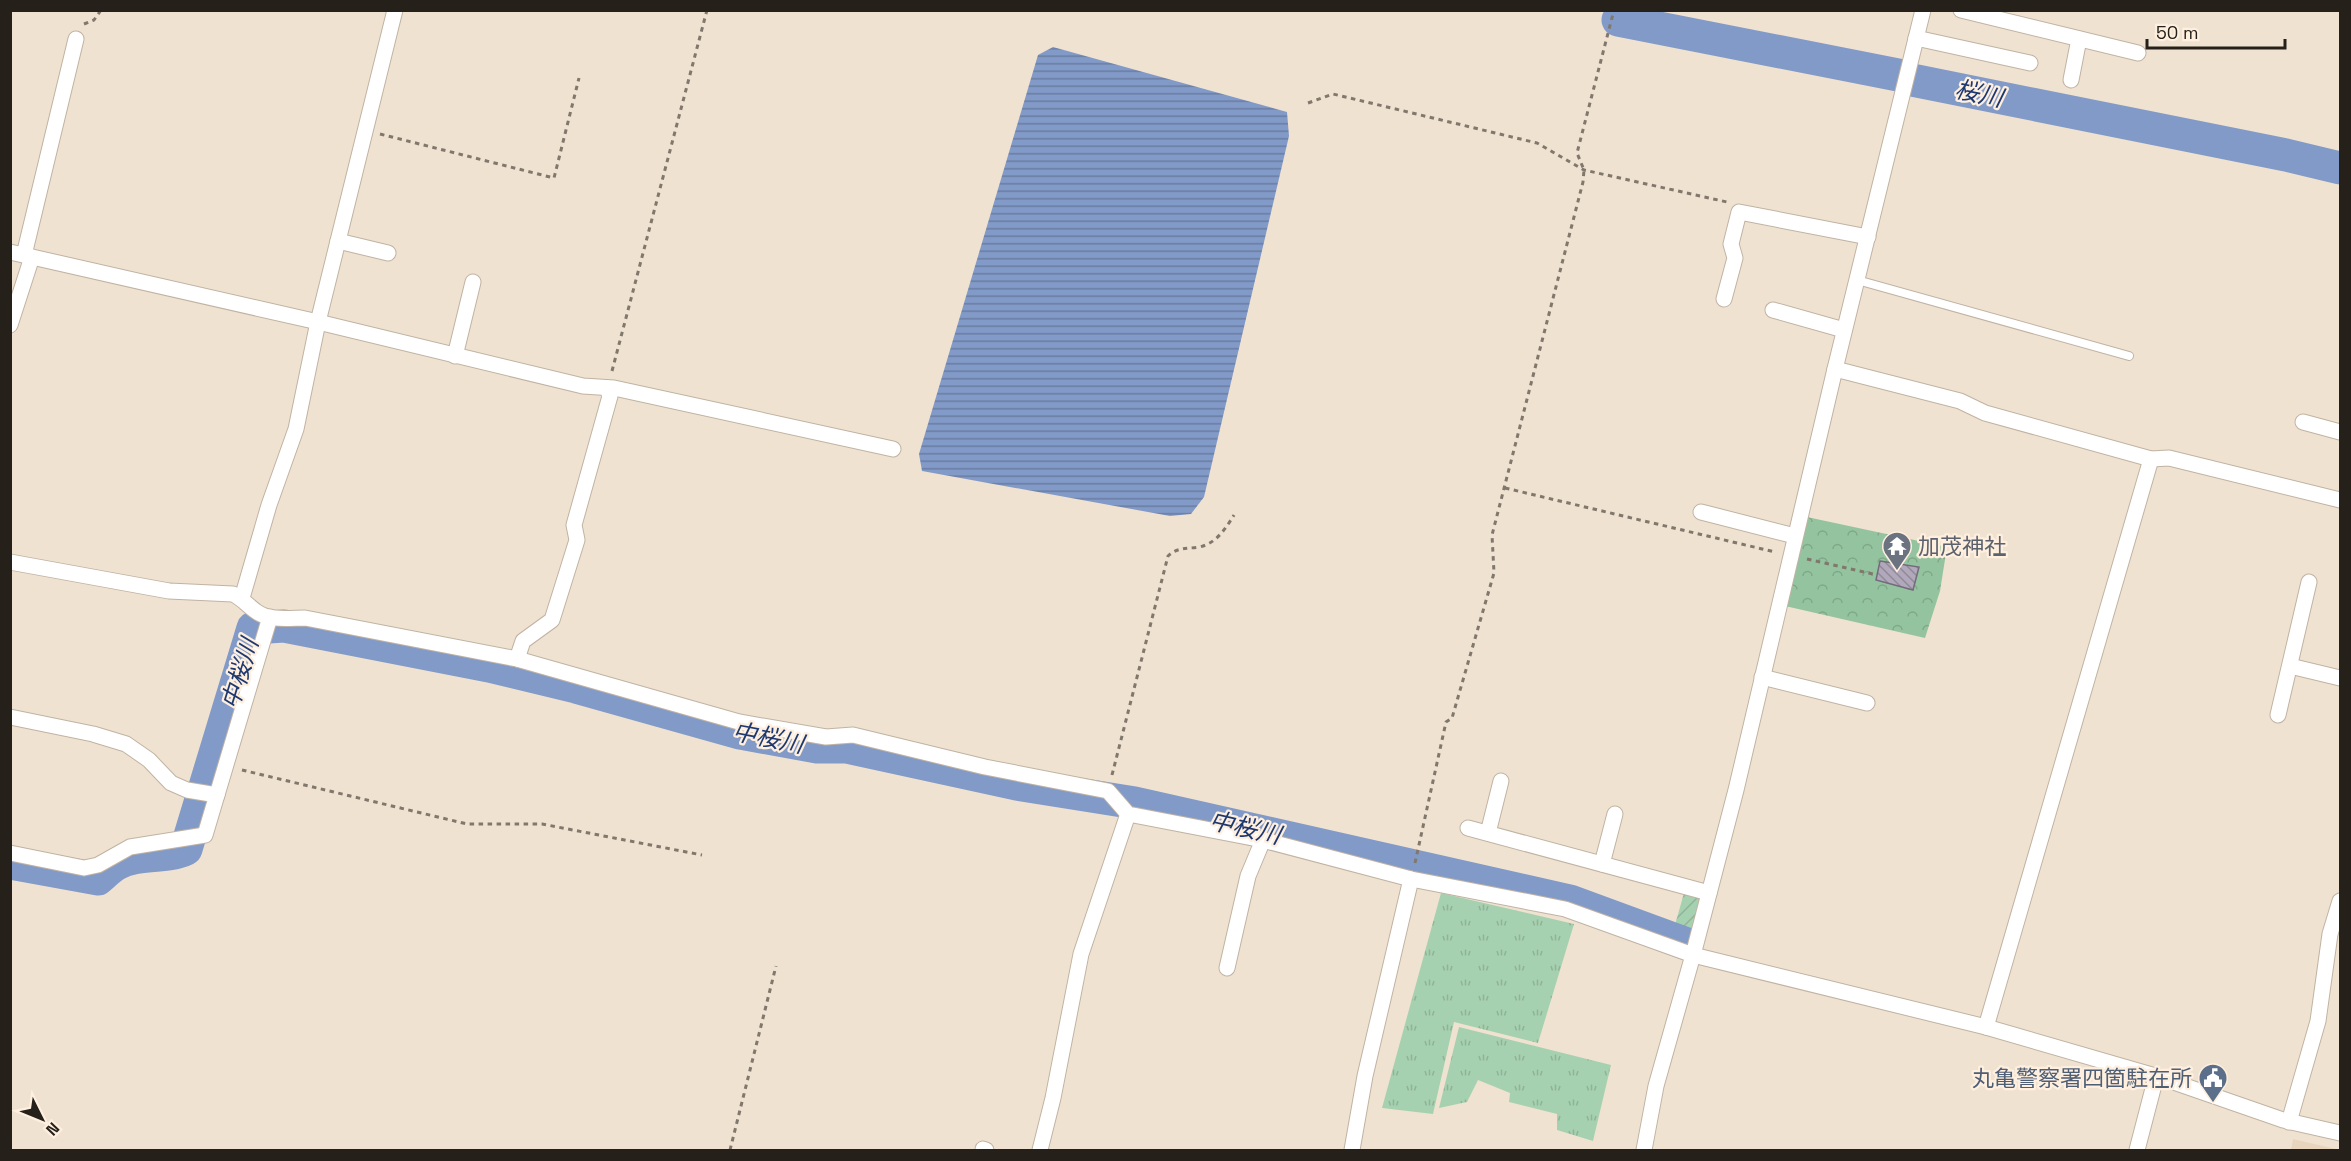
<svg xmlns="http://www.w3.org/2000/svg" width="2351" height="1161" font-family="'Space Grotesk','Noto Sans JP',sans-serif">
  <defs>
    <pattern id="grass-tufts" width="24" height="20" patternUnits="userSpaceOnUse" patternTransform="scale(1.5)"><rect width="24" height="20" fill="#a6d1b0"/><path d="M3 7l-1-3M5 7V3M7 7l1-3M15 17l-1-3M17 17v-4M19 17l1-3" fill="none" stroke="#8fb397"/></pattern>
    <pattern id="forest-crowns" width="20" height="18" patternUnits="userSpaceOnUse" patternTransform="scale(1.5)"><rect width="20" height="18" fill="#94c49f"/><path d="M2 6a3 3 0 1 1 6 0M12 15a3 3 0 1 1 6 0" fill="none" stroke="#7fa888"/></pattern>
    <pattern id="garden-furrows" width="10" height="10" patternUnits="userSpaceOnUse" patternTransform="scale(1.5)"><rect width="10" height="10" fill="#a6d1b0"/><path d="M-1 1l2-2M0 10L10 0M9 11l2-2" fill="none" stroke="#8fb397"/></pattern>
    <pattern id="water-rules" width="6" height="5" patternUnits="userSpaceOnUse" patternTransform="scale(1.5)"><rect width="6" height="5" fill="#829ac8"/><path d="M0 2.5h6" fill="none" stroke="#6a7da2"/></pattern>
    <pattern id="building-back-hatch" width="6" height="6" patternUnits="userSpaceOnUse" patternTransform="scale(1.5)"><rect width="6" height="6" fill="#b1a9bb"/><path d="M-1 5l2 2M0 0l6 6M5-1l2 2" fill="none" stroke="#908997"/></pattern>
  </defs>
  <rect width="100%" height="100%" fill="#f0e2d1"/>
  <path fill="#e9d5be" d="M2293,1139L2340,1150H2291Z"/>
  <g fill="url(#grass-tufts)">
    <path d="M1441,893L1574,924L1538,1043L1454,1022L1433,1114L1382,1108Z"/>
    <path d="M1459,1027L1611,1065L1593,1141L1557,1130V1114L1509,1102L1510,1093L1478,1080L1467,1102L1439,1108Z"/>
  </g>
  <path fill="url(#forest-crowns)" d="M1807,517L1947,547L1940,591L1925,638L1785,606Z"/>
  <path fill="url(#garden-furrows)" d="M1684,893L1704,898L1692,938L1673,932Z"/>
  <path fill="url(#water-rules)" d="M1053,47L1287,112L1289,136L1204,497L1191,514L1170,516L922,471L919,454L1038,55Z"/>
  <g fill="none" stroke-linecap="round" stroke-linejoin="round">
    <g stroke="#829ac8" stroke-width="33">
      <path d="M1618,20L1898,75L1912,80L2286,155L2340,168"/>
      <path d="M10,863L98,879C104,874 110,868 117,864C138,852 165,859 186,849L253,628L284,626L489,666L576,687L740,733L817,747H846L1016,784L1135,803L1570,901L1687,944"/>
    </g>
  </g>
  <path fill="url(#building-back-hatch)" stroke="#736b7c" stroke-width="1.5" d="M1880,561L1919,567L1913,590L1876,580Z"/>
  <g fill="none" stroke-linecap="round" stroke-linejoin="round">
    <g stroke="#c1b3a3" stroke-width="10">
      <path id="lane" d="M1857,280L2129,356"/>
    </g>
    <g stroke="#c1b3a3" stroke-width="17">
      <g id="street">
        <path d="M1961,10L2138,53"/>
        <path d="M1916,38L2030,63"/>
        <path d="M2071,80L2079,39"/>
        <path d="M338,241L388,253"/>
        <path d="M10,252L318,322L583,386L614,388L893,449"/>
        <path d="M24,255L76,39"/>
        <path d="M1724,299L1735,258L1731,244L1739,212L1868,237"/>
        <path d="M1773,310L1844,330"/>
        <path d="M10,325L32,257"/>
        <path d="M455,356L473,282"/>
        <path d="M1835,369L1960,401L1985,413L2151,459L2169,458L2340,500"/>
        <path d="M2303,422L2340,432"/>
        <path d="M1701,512L1795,536"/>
        <path d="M10,562L169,591L233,594C243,599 248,606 257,612C269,621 290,618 305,618L517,659L739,722L826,737L853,735L985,767L1108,791L1128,814L1263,840L1411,879L1565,909L1693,955L1986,1027L2162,1078L2283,1120L2340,1133"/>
        <path d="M242,598L269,505L296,429L318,322L395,10"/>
        <path d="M517,659L523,641L552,620L577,540L574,525L610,396L607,388"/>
        <path d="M2290,666L2340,678"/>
        <path d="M1762,677L1867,703"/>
        <path d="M2278,715L2309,582"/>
        <path d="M10,717L93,734L126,744L149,760L171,783L187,790L217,795"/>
        <path d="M1468,828L1709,893"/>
        <path d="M1488,833L1501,781"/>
        <path d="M10,853L84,868L98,865L130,847L205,835L270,617"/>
        <path d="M1602,864L1615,814"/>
        <path d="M1227,968L1248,876L1263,840"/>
        <path d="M1986,1027L2151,459"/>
        <path d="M2289,1122L2318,1021L2330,934L2340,901"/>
        <path d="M983,1149L986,1150"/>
        <path d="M1040,1150L1053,1098L1081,954L1128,814"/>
        <path d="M1352,1150L1365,1076L1411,879"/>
        <path d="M1644,1150L1656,1086L1693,955L1736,790L1835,369L1923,10"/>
        <path d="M2137,1150L2156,1077"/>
      </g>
    </g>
    <g stroke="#81786d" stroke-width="3" stroke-dasharray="4.5 4.5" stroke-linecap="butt">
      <path d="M84,24L94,20L101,10"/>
      <path d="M1308,103L1333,94L1537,143L1584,170L1727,202"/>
      <path d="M380,134L554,178L579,78"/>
      <path d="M612,371L707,10"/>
      <path d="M1505,488L1775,552"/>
      <path d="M1807,559L1877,575"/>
      <path d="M242,770L467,824H542L702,855"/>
      <path d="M1112,775L1168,556C1177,547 1187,549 1199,547C1216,544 1226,528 1234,515"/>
      <path d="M1415,863L1446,722L1452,718L1494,573L1492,535L1583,182L1584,170L1577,153L1614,10"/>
      <path d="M730,1150L776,966"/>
    </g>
    <use href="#lane" stroke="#fff" stroke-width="8"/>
    <use href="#street" stroke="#fff" stroke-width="15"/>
  </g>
  <defs>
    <g id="temple-pin" transform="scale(1.5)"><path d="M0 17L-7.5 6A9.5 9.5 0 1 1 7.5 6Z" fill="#6b7280" stroke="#feefde"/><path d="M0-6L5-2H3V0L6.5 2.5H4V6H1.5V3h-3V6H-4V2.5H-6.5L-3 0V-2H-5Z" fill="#fff"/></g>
    <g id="civic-pin" transform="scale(1.5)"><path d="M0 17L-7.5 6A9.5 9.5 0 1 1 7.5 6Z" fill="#5c6f8a" stroke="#feefde"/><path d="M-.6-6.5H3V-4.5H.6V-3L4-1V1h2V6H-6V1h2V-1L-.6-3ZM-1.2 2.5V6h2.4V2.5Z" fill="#fff"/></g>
  </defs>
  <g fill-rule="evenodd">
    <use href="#temple-pin" x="1897" y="546"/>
    <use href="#civic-pin" x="2213" y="1078"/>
  </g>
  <g text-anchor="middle" stroke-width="4.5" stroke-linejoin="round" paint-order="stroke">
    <g font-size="22" fill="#5b616d" stroke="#feefde" text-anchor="start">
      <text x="1918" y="554">加茂神社</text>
    </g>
    <g font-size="22" fill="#4e5e75" stroke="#feefde" text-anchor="end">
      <text x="2192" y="1086">丸亀警察署四箇駐在所</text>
    </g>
    <g font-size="24" font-style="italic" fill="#1d3871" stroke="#feefde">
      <text transform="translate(1979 94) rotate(12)" y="8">桜川</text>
      <text transform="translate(240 674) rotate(-73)" y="8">中桜川</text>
      <text transform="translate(768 738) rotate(11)" y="8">中桜川</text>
      <text transform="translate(1245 828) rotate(13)" y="8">中桜川</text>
    </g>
  </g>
  <rect width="2351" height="1161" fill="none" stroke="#25201a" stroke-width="24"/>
  <g transform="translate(42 1119) rotate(133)" stroke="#feefde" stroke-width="4.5" paint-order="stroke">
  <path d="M0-4.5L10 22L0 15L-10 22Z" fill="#25201a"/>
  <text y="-9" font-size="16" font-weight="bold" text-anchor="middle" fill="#25201a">N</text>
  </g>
  <path d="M2147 39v9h138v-9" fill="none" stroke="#25201a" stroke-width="3"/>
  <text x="2156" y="39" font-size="18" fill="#25201a" stroke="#feefde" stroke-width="4.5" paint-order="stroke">50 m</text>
</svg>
